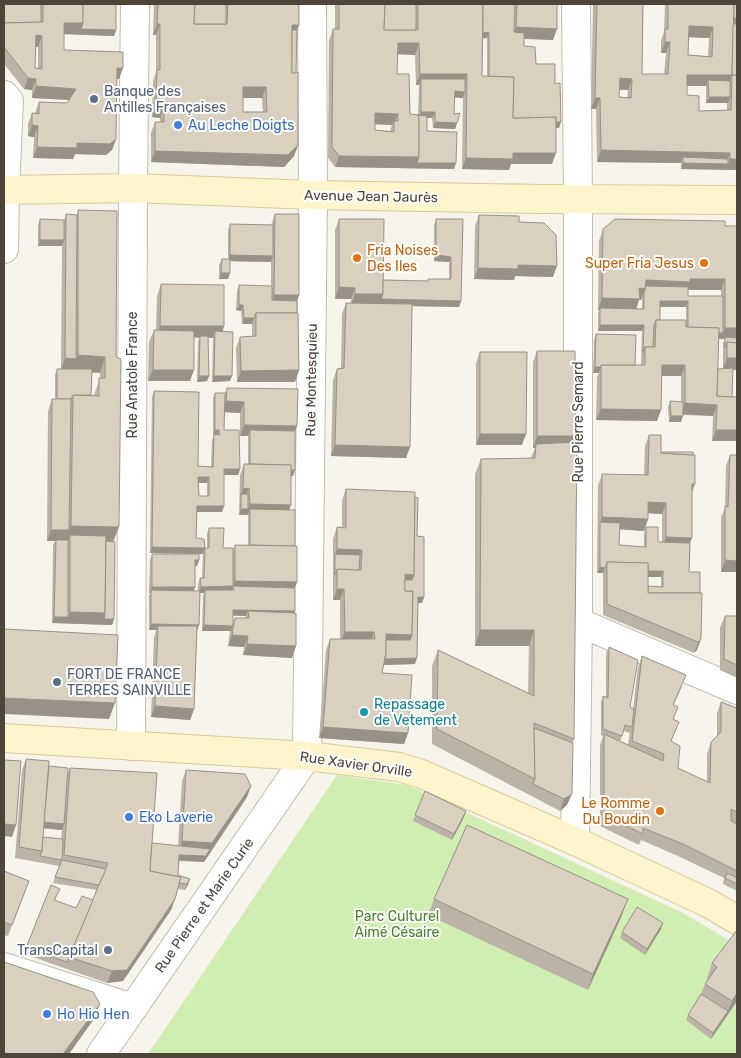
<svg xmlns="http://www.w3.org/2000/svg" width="741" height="1058" font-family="Rubik,sans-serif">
  <rect width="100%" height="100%" fill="#f7f4eb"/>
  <path fill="#d0edb2" d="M337,775L407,785L683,913L737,945V1054H148Z"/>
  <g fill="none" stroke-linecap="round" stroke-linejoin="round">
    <g stroke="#c3bcad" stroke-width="30">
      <g id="street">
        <path d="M4,95L9,101L5,190L4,249"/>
        <path d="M578,622L737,690"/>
        <path d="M131,746L133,188L135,4"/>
        <path d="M575,841L578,622V198L576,4"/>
        <path d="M4,967L133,1008"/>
        <path d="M101,1054L307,756L313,195L312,4"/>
      </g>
    </g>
    <g stroke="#daca98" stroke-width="30">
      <g id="secondary">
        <path d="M4,190L133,188L313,195L544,199L737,200"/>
        <path d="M4,738L307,756L399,767L419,773L575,841L708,903L737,920"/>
      </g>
    </g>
    <use href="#street" stroke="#fff" stroke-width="28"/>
    <use href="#secondary" stroke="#fff5cd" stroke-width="28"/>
  </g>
  <g fill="#bbb3a5" fill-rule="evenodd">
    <path d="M4,4H116V30L114,36L64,34V50L119,79H117L116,139L112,150L106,155L75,154L73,159L33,158L34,137L28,136V124L32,113H35L39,102L67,103L69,100L32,98V90L24,89L4,64ZM36,47H38V68H35Z"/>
    <path d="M154,4H299V25L297,30L296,73L298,145L294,156L284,167L151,162V133L155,122H160V118L152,117L153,81L156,72V35H153ZM243,98H262L263,112H243Z"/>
    <path d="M335,4H557L553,40L524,39V46L536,64L555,84L559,128H556L552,164H511L509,170L462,169L463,97V98L454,97V114L457,123L455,129L433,128L432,118H427V131L454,169L335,167L328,158L329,40L333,29H335ZM483,38H487V76H482ZM397,54L415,55L416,85H419L418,115L410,114L397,74ZM375,124L392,125L390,131L375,130Z"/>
    <path d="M593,4H643L642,74H664L666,53H661V40L664,32L665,4H737L733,24L737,170L681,169V163L597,162L596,109H591ZM689,37L709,38L708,56L688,55ZM687,86H706V103H727V110L699,111L687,95ZM619,90H628L627,98L619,97Z"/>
    <path d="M78,210L117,211L113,542L114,619L112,625L52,623L53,545L55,541H47L48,411L52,399H55V375L57,369H61L62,246H38V225L40,219L64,220L66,214L77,215ZM92,372L100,373V378L94,395H91Z"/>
    <path d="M275,214L299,295L297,301V313L299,370L295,382H237L236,348L240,337H252V324H242L241,311L236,310L237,291L239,285L271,286V262L230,261L228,279H219V265L222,259H228V230L230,224L271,225Z"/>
    <path d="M479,215L519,222L553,277L515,276L514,280L474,279L475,226Z"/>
    <path d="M339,219L383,280L428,281V279H449V262L434,261V225L436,219H463L461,301L459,307L411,306L410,447L406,458L331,456L333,380L337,369L341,368L342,314L346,303H351V299H335V230Z"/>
    <path d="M725,226H737V370L733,369L732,397L712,441L713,416L683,415L681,422H669L668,407L670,401L681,402V376H662L657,421L596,420L597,377L599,373H593L594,340L596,334L635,365H641L642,331H598V314L599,310H598L599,241L603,229ZM688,290H721V296H688ZM642,299V309H636L639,300ZM660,307H686V320H660ZM718,339H725L723,343V369H718Z"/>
    <path d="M161,284L224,326L223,332L232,376L230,381L212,382L213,338H208L209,376L207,381L197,382L198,342L200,337H194L190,381H148L149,342L154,330H156L157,296Z"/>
    <path d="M537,351L576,436L574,442V739L573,743L567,805L560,811L432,744V666L438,650L528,693L529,646H475V474L481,459L531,458L535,448H533V362Z"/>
    <path d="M480,352L522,445H476V363Z"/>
    <path d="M227,388L297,426L295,431L293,476H291L289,509L295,546L297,582L295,588L294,613L296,646L292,658L243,655L244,647L228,646L230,631H202L203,596L204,593H200L197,631L194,709L190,720L151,717L154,637L156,630H149V596L150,593H149L150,560L152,554L199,560L197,566H195V587L193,591H198V584L200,578H202L203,554L150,553L152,397L154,391L198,466L211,467L212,440L214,436H213V398L215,393H225ZM224,412L240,413V436H248V464H244L240,475L239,515H248V545H235L233,550L223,548L209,528L207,534V548H205L196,538L197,512H222L224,506V475H238L240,469L224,430ZM199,483H207V496H199ZM233,616H246L245,618H235L233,624Z"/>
    <path d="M649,435L692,495V538L690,543L689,572L700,593H702L697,650L694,653L603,615V573H597L598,486L602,474L644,475L645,446ZM648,513L662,514V542H658L646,527L644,533V547L619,545L620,529L644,531L648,519ZM648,577H661V587L648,586Z"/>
    <path d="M730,455L737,572H721V517L725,508L726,466Z"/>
    <path d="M346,489L417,536L424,597L422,603H418L415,664L384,665L382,673L408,733L404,744L319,738L326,650L330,639H340V600H333V539L337,527L342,528V500Z"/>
    <path d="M725,616H737V678L720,670V627Z"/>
    <path d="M609,647L630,707L633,709L638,667L642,656L682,686L673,706V719L671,741L678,768L707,782V754L711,742L717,736V713L721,702L737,708V891L723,884L724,878L678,856L641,840L639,845L600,826V745L603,736L601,735V702L603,696L606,697V653ZM624,731L629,733L630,731L628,745L620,741Z"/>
    <path d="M26,759L68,773L70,768L152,843L178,846L182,781L186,770L247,797L204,862L178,861V875L188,885L185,890L178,889L171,910L123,981L107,983L24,954L51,885L57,895L55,900L76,908L93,900L97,890L53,883L59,866L15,858L22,770ZM43,828L62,830V829L61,839L43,837Z"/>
    <path d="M425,791L464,817L452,840L413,821Z"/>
    <path d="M4,871L29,881L8,936L4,935Z"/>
    <path d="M434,899L622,915L588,990L428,915Z"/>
    <path d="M661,929L645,955L620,938L622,932Z"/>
    <path d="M737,930V1001L711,1039L686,1020L688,1015L701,994L705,984L708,980L707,979L712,963Z"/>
  </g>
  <g fill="#989286">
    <path d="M732,18H737V24H730Z"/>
    <path d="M64,23H83L116,30L114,36L60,34Z"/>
    <path d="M157,24H160L156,35H153Z"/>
    <path d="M292,25H299L295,36L290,30Z"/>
    <path d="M689,26L713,27L709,38L685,37Z"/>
    <path d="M516,27L557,29L553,40L512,38Z"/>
    <path d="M489,32L487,38L478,39L480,33Z"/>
    <path d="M36,35L42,36L38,47L32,46Z"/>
    <path d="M665,42H670L666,53H661Z"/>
    <path d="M398,43H419L415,55L394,54Z"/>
    <path d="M117,68H123L119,79H113Z"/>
    <path d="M420,74H467L463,85L421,79L419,85H416Z"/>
    <path d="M687,75H732L728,86L708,80L706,86H683Z"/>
    <path d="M28,78L36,79L32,90L24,89Z"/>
    <path d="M620,78L632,79L628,90L616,89Z"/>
    <path d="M36,86L76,89L72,100L32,98Z"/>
    <path d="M243,87H266L262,98H239Z"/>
    <path d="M455,91L465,92L463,98L452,97Z"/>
    <path d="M709,97H730L728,103H706Z"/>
    <path d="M595,98H600L596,109H591Z"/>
    <path d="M156,106L164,107L160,118L152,117Z"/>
    <path d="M421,112H435L432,118H418Z"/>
    <path d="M375,113L398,114L394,125V121L392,125L371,124Z"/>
    <path d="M435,122L457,123L455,129L433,128Z"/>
    <path d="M561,122L559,128L509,129L512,123Z"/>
    <path d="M32,125L38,126L34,137L28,136Z"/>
    <path d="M116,139L112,150L106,155L75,154L73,159L33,158L37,147Z"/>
    <path d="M298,145L294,156L284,167L151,162L155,151Z"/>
    <path d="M601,150L730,153L726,164H728L730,159H737V170L681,169L683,163V157L681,163L597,162Z"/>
    <path d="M513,153H556L552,164H511L509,170L462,169L466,158Z"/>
    <path d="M339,156L419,157L456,163L454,169L335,167Z"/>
    <path d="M40,240H64L62,246H38Z"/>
    <path d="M230,255L273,256L271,262L228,261Z"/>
    <path d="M436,255L451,257L449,262L434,261Z"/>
    <path d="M518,265L557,266L553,277L515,276L514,280L474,279L478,268Z"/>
    <path d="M221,273H230L228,279H219Z"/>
    <path d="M690,279H725L721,290H687L644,292L641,300H639L636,310H598L602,298L639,288L646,280Z"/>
    <path d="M339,287L355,288L351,299H335Z"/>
    <path d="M355,294H383L461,301L459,307L351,305Z"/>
    <path d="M274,295H299L295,307L270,306Z"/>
    <path d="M660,301H688L686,307H658Z"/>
    <path d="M239,305H243L241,311L236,310Z"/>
    <path d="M244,318H254L252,324H242Z"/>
    <path d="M600,325H644L642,331H598Z"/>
    <path d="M160,326H224L220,338L215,331L213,338L155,337Z"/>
    <path d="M725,328H737V340L725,337V339L681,338L684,332L723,333Z"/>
    <path d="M78,355L105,357L100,373L61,370L65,358L76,359Z"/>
    <path d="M727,358H737V370L723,369Z"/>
    <path d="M662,365H685L681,376H658Z"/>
    <path d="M595,367H601L599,373H593Z"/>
    <path d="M153,370H194L190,381H148Z"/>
    <path d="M299,370L295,382H237L241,371Z"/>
    <path d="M199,376H209L207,381L197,382Z"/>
    <path d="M214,376H232L230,381L212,382Z"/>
    <path d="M226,401L244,402L240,413L222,412Z"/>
    <path d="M685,403L717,405L713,416L681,414Z"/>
    <path d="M601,409L661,410L657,421L596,420Z"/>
    <path d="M671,416H683L681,422H669Z"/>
    <path d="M244,425L297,426L293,437L250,430L248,436H240Z"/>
    <path d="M215,430H219L217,436H213Z"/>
    <path d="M716,430H737V441H712Z"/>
    <path d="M480,434H526L522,445H476Z"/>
    <path d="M537,436H576L572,447L536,444L535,448H533Z"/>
    <path d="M335,445L410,447L406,458L331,456Z"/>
    <path d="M224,469H240L238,475H222Z"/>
    <path d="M250,469L295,470L293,476L248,475Z"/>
    <path d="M198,477H209L207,483H196Z"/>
    <path d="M692,484H695L691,495Z"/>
    <path d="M249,488L245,500L241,494L243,489Z"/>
    <path d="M648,502L666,503L662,514L644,513Z"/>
    <path d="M250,504L291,505L287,516L250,509L248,515H239L241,509H248Z"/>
    <path d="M197,506H224L222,512H195Z"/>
    <path d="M602,517L648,519L644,531L600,528V522L598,528Z"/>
    <path d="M71,526L119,527L113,542L70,535L68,541L56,540L55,541H47L51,530H69Z"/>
    <path d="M666,537L692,538L687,549L662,548Z"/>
    <path d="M152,547L205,548L203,554L150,553Z"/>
    <path d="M337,549L362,550L358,561L335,554Z"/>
    <path d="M195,560H199L197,566H193Z"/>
    <path d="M725,560L737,561V572H721Z"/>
    <path d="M600,567L605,568L603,573H597Z"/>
    <path d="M646,571H663L661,577H644Z"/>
    <path d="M405,574L414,575L410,586H403Z"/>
    <path d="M235,581L297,582L293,594L234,590L233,586L231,592Z"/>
    <path d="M233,586L231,592L205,590L204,593H199L201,587Z"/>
    <path d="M152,587H195L193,593L151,590L150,593H149Z"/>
    <path d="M337,589H344L340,600H333Z"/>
    <path d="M418,597H424L422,603H416Z"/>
    <path d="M233,610L295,611L293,617L248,611L246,616L231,615Z"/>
    <path d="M70,612L105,613L114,619L112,625L52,623L54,617H68Z"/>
    <path d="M151,624L199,625L197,631L158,626L156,630H149Z"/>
    <path d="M204,625L233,626L231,631H202Z"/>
    <path d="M480,630H534L529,646H475Z"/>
    <path d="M345,632H374L370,643H340Z"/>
    <path d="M386,634L412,635L408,646L384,640Z"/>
    <path d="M232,635L248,636L244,647L228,646Z"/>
    <path d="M701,639L697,650L694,653L698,642Z"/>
    <path d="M247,644L296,646L292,658L243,655Z"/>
    <path d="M417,658L415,664L382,665L384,659Z"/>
    <path d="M4,698L115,703L109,719L4,714Z"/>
    <path d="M155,706L194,709L190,720L151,717Z"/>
    <path d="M323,727L408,733L404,744L319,738Z"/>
    <path d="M251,786L247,797L204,862L176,860L178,852L182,841Z"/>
    <path d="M572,794L567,805L560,811L564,799Z"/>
    <path d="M466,811L464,817L452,840L454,834Z"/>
    <path d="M43,822L64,824L62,830L41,828Z"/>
    <path d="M4,824L16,825L12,837L4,836Z"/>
    <path d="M190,879L188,885L185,890L187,884Z"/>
    <path d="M175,899L171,910L123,981L107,983L112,971Z"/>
    <path d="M628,899L622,915L588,990L593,974Z"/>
    <path d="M663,923L661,929L645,955L647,949Z"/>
    <path d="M737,993V1001L711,1039L713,1033L728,1011L732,1001Z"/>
    <path d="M100,1004L94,1019L69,1054H63Z"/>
  </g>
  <g fill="#d9d0c0" stroke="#989286" fill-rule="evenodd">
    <path d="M4,4H41V22L4,23Z"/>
    <path d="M43,4H83V23H64V50L123,52V68H117L116,139L110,144L77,143V148L37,147L38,126L32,125V113L39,114V102L67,103L76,89L36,86V79L28,78L4,47V23L43,22ZM36,35L42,36V69L35,68Z"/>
    <path d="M83,4H116V30L81,29L83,23Z"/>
    <path d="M158,4H195L194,24H227L228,4H299V25H292V73L298,72V145L288,155L155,151V122H164V107L156,106L157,70H160V24H157ZM243,87H266L267,112H243Z"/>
    <path d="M195,4H226V24H194Z"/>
    <path d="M339,4H385L384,30H418V4H483L482,76L514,77L513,118L556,117V153H513V159L466,158L467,74H420L419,43H398L397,74H409L410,114L419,115V157L339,156L332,147L333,29H339ZM375,113L398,114V121H394V132L375,130Z"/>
    <path d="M385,4H416V30H384Z"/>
    <path d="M483,4H515L514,32L524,33V46L535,47L536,64H555V84L560,83L561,122H556V117L513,118L514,77L489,76V32L483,33Z"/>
    <path d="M517,4H557V29L516,27Z"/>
    <path d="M597,4H643L642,74H668L670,42H665V29H668V4H734L732,75H737V159H730V153L601,150L600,98H595ZM689,26L713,27L712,57L688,55ZM687,75H732L731,110L699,111V96L687,95ZM620,78L632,79L631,98L619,97Z"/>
    <rect x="734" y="4" width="3" height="14"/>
    <path d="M733,25H737V75H732Z"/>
    <path d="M292,30H297L296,73H292Z"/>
    <path d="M421,79H465V92L455,91L454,114L460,113L457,123L435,122V112H421Z"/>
    <path d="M708,80L730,81V97H709Z"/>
    <path d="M417,115L427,116V131L457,132L456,163H417L419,157V115Z"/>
    <path d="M683,157L728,159V164L683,163Z"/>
    <path d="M78,210L117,211L116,357L121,359L119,527L71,526L73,395L99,396V378H105V357L78,355Z"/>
    <path d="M66,214L77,215L76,359L65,358Z"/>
    <path d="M275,214H299V295H274Z"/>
    <path d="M479,215L519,216V222L544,223L556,235L557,266L518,265V269L478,268Z"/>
    <path d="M40,219L64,220V240H40Z"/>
    <path d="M339,219H384L383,294H355V288L339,287Z"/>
    <path d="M436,219H463L461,301L381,299L383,294V280L428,281V279H451V257L436,255Z"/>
    <path d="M615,219L725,221V226H737V328H725V279H690V282L646,280L645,289L639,288L640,299L602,298L603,229Z"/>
    <path d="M230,224L273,225V256L230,255Z"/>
    <path d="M222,259H230V273H221Z"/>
    <path d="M161,284L224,285V326H160Z"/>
    <path d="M239,285L272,286V300L297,301V313H256L254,318H244L243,305H239Z"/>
    <path d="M646,286L688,287V296H723V333H718L719,328L686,327V326H688V301H660V320H656L654,325L653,347H645L643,353L644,325H600V308L644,309V293Z"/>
    <path d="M346,303L412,304L410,447L335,445L337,369L344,368Z"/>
    <path d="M256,313H298L299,370L241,371L240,337L256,336Z"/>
    <path d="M656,320H686V327L719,328L717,396L737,397V430H716L717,405L685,403V365H662L661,410L601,409V365H645V347H655Z"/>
    <path d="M154,330L194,331V370H153Z"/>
    <path d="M215,331L233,332L232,376H214Z"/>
    <path d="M596,334L636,335L635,365H601V367H595Z"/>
    <path d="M200,336H208L209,376H199Z"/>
    <path d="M725,337L737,338V343L727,342L725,348Z"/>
    <path d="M727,342L737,343V358H727Z"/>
    <path d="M537,351H575L576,436H537Z"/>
    <path d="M480,352H527L526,434H480Z"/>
    <path d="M733,368L732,397L717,396L718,369Z"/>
    <path d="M57,369H92L91,395H73L71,399H57Z"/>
    <path d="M227,388L298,389L297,426L244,425V402L226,401Z"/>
    <path d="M154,391L199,392L198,466L213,467L214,434L220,435L219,430H215V393H225L224,430H239L240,469H224V506H197L196,538L204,539L205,548L152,547ZM198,477H209V496H199Z"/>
    <path d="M52,399H71L69,530H51Z"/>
    <path d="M670,401L683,402V416H671Z"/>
    <path d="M250,430L295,431V470H291V465L250,464Z"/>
    <path d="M649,435H661V453L695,455V484H692V538L666,537V503L648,502V519L602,517V474L648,475Z"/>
    <path d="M577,442L574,739L534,723L535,779L437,729L438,650L534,696V630H480L481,459L535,458L536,444Z"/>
    <path d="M661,452H693V455L661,453Z"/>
    <path d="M730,455H737V561L725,560V506L728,507Z"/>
    <path d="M244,464L291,465V505L250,504L249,488L243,489Z"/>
    <path d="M346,489L415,492L414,575L405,574V591H413L412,635L386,634V653L382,673L412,675L408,733L323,727L330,639H375L374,632H345L344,589H337V569L361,570L362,550L337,549V527L346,528Z"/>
    <rect x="241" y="494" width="7" height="15"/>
    <path d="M415,497L418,498L417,536L424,537V597H418L417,658L385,659L386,653V640H410L412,635L413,591H405V580H412L414,575Z"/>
    <path d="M250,509L295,510V546L250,545Z"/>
    <path d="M600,522L620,523L619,545L646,547V527H658V542L690,543L689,572H700V593H648V586L663,587V571H648V563L607,562L605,568L600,567Z"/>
    <path d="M209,528H224L223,548H233V586L201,587L200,578H204L205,548H209Z"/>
    <path d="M70,535L106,536L105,613L70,612Z"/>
    <path d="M56,540H68V617H54Z"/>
    <path d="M106,541L115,542L114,619H104L105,613Z"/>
    <path d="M235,545L297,546V582L235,581Z"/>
    <path d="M152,554H199V560H195V587H152Z"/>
    <path d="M335,554L360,555L359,570L337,569L335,575Z"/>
    <path d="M607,562L648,563V593H702L701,639L698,642L607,604Z"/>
    <path d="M233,586L295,588V611L233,610V626L204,625L205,590H234Z"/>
    <path d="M151,590L200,591L199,625L151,624Z"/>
    <path d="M248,611L296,613V646L247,644L248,636L232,635L235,618H249Z"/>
    <path d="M725,616H737V665L724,659Z"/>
    <path d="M158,626H197L194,709L155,706Z"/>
    <path d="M4,629L118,635L115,703L4,698Z"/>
    <path d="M609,647L638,660L630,707L634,709L632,727L625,725L622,736L603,729V696L608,698Z"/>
    <path d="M642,656L686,675L673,705L678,707L673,719L679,722L671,741L680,746L678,768L710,783L711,742L721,732V702L737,708V812L731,809V821L737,824V871L683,844L643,828V834L604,815V734L663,761L664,754L632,741Z"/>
    <path d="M534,728L573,743L572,794L564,799L533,784L535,779Z"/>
    <path d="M26,759L49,761L42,851L19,847Z"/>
    <path d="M4,760L21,761L16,825L4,824Z"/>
    <path d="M49,766L68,768L64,824L44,822Z"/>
    <path d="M70,768L157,773L150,871L181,877L175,899L127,970L112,971L69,957L108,863L64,855Z"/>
    <path d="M186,770L245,774L251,786L212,843L182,841Z"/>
    <path d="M425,791L466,811L454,834L415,815Z"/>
    <path d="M467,825L628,899L593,974L434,899Z"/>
    <path d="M43,837L63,839L62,860L40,856L42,851Z"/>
    <path d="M152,843L210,849L206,856L179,855L178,875L190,879L187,884L179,883L181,877L150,871Z"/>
    <path d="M62,860L106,869L99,885L55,877Z"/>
    <path d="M4,871L29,881L12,925L4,922Z"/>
    <path d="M727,873L737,878V884L725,878Z"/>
    <path d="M51,885L60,889L54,900L76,908L82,896L93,900L67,962L26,948Z"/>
    <path d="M637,907L663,923L647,949L622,932Z"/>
    <path d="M737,930V993L732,1001L705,984L717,967L712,963Z"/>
    <path d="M4,962L93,992L100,1004L63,1054H4Z"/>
    <path d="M701,994L728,1011L713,1033L688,1015Z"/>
  </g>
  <g fill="#5c6f8a" stroke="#fff" stroke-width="2">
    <circle cx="94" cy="99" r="5"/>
    <circle cx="57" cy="682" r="5"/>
    <circle cx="108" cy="950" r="5"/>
  </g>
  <g fill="#3f7fe0" stroke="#fff" stroke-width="2">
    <circle cx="178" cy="125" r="5"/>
    <circle cx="129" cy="817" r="5"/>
    <circle cx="47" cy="1014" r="5"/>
  </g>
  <g fill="#e8710a" stroke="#fff" stroke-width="2">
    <circle cx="357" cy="258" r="5"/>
    <circle cx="704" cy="263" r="5"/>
    <circle cx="660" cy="811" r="5"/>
  </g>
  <circle fill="#0f9aa8" stroke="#fff" stroke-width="2" cx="364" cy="712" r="5"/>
  <g text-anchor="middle" stroke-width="4" stroke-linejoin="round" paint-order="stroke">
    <g font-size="14" fill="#4e5e75" stroke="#fff" text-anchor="start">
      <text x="104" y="96">Banque des<tspan x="104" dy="16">Antilles Françaises</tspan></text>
      <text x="67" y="679">FORT DE FRANCE<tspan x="67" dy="16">TERRES SAINVILLE</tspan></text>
      <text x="98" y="955" text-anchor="end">TransCapital</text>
    </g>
    <g font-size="14" fill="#366cbe" stroke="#fff" text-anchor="start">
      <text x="188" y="130">Au Leche Doigts</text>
      <text x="139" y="822">Eko Laverie</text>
      <text x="57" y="1019">Ho Hio Hen</text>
    </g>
    <g font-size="14" fill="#4c4538" stroke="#fff">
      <text transform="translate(371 196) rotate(1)" y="5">Avenue Jean Jaurès</text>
      <text transform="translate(132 375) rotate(-90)" y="5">Rue Anatole France</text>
      <text transform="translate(311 380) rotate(-89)" y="5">Rue Montesquieu</text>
      <text transform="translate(578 422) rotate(-90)" y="5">Rue Pierre Semard</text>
      <text transform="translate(356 764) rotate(8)" y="5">Rue Xavier Orville</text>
      <text transform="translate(204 905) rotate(-55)" y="5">Rue Pierre et Marie Curie</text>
    </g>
    <g font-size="14" fill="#c56008" stroke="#fff" text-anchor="end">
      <text x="367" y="255" text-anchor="start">Fria Noises<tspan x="367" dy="16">Des Iles</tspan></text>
      <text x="694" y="268">Super Fria Jesus</text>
      <text x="650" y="808">Le Romme<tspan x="650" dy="16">Du Boudin</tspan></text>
    </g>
    <g font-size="14" fill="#0d838f" stroke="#fff" text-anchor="start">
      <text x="374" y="709">Repassage<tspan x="374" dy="16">de Vetement</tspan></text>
    </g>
    <g font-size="14" fill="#458425" stroke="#fff">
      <text x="397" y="921">Parc Culturel<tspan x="397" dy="16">Aimé Césaire</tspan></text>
    </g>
  </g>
  <rect width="741" height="1058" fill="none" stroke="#4c4538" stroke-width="10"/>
</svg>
